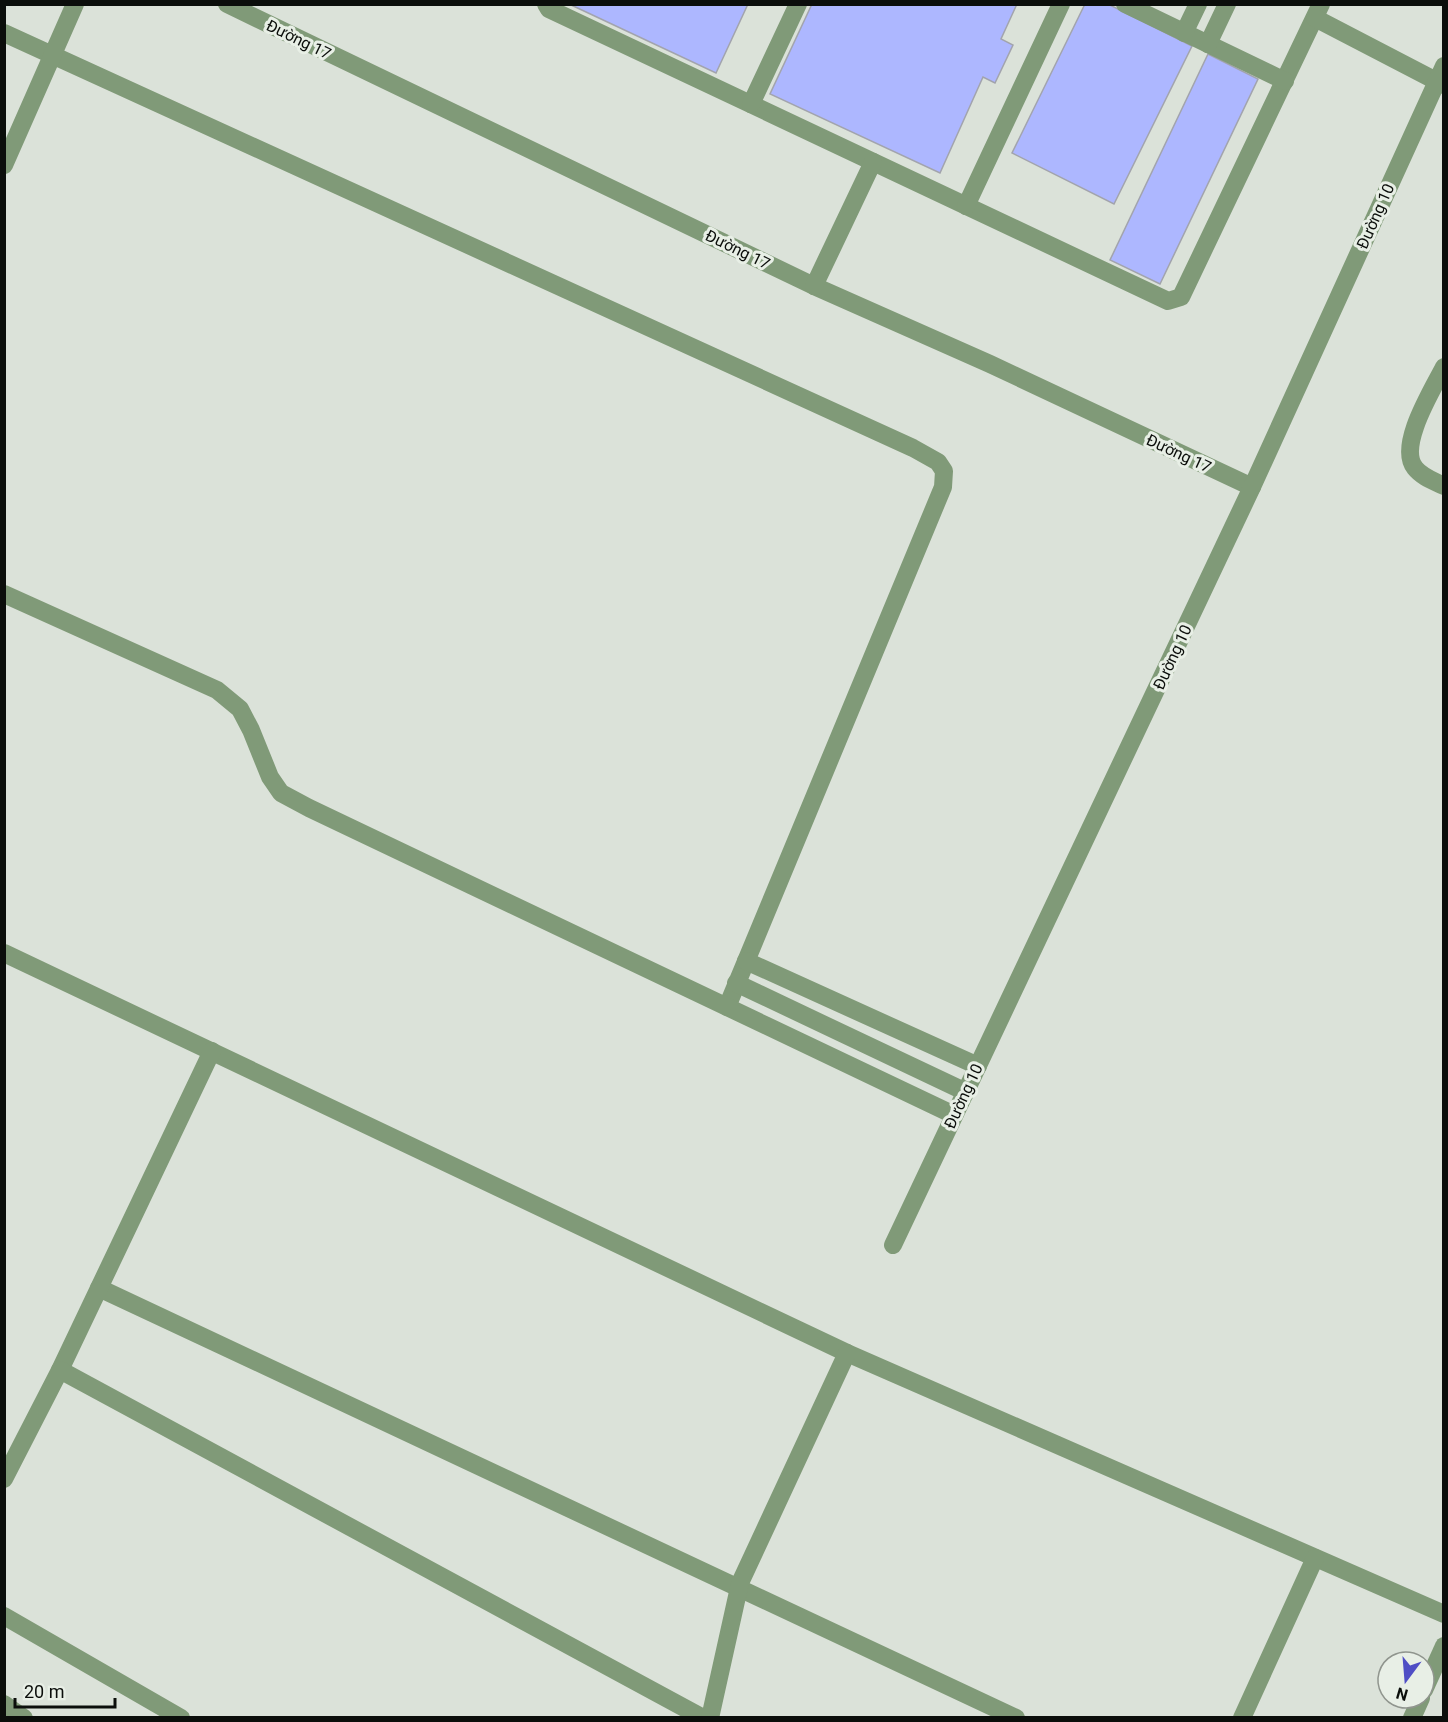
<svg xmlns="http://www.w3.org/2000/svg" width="1448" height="1722" font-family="Roboto,sans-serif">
  <rect width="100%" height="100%" fill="#dbe2d9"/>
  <g fill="#adb7ff" stroke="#a2a4ad" stroke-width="1.5">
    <path d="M569,4H748L716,73Z"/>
    <path d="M812,4H1017L1001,39L1013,45L995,83L983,77L940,173L770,94Z"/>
    <path d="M1085,4H1108L1192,46L1114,204L1012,153Z"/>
    <path d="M1208,54L1258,79L1160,284L1110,260Z"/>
  </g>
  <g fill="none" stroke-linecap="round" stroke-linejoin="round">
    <g stroke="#809a78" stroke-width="18">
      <path d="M227,4L814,286L990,364L1252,487"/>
      <path d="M546,4L549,9L1168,301L1181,297L1321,4"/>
      <path d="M1125,4L1285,81"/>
      <path d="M1315,18L1444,85"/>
      <path d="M4,33L913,448L938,462L944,471L943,487L727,1007"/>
      <path d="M1184,33L1198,4"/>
      <path d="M1208,44L1227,4"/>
      <path d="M751,104L798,4"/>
      <path d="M4,165L75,4"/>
      <path d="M966,206L1061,4"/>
      <path d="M814,286L873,162"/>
      <path d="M1444,367C1433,389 1397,446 1415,468C1422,477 1434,481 1444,486"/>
      <path d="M4,594L217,690L240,709L251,730L270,777L281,793L309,808L954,1115"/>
      <path d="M4,953L847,1353L1444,1614"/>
      <path d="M746,961L978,1066"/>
      <path d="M736,983L966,1092"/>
      <path d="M893,1245L1252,487L1444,66"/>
      <path d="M99,1288L1016,1718"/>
      <path d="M60,1370L212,1051"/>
      <path d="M4,1479L60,1370L703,1718"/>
      <path d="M4,1616L181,1718"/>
      <path d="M1424,1690L1444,1646"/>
      <path d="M4,1704L24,1718"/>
      <path d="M710,1718L740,1583L847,1353"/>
      <path d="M1242,1718L1315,1558"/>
      <path d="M1412,1718L1421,1698"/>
    </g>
  </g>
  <g text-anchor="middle" stroke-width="6" stroke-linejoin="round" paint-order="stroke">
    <g font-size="16" fill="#0b0e0b" stroke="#e8efe6">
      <text transform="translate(299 39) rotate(26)" y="6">Đường 17</text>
      <text transform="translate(1375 216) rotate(-66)" y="6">Đường 10</text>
      <text transform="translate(738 249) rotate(26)" y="6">Đường 17</text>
      <text transform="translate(1179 453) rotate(25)" y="6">Đường 17</text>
      <text transform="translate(1172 657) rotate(-65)" y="6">Đường 10</text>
      <text transform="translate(963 1096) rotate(-65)" y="6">Đường 10</text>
    </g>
  </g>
  <rect width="1448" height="1722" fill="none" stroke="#0b0e0b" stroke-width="12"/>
  <g transform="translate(1406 1680) rotate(196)"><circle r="28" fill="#e8efe6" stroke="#90958e" stroke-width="1.5"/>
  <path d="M0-4.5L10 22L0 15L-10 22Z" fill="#4f4ec5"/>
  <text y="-9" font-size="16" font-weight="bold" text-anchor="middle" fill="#0b0e0b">N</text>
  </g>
  <path d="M15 1698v9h100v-9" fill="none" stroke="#0b0e0b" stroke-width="3"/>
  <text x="24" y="1698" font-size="18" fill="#0b0e0b" stroke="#e8efe6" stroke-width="4.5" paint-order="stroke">20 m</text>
</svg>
